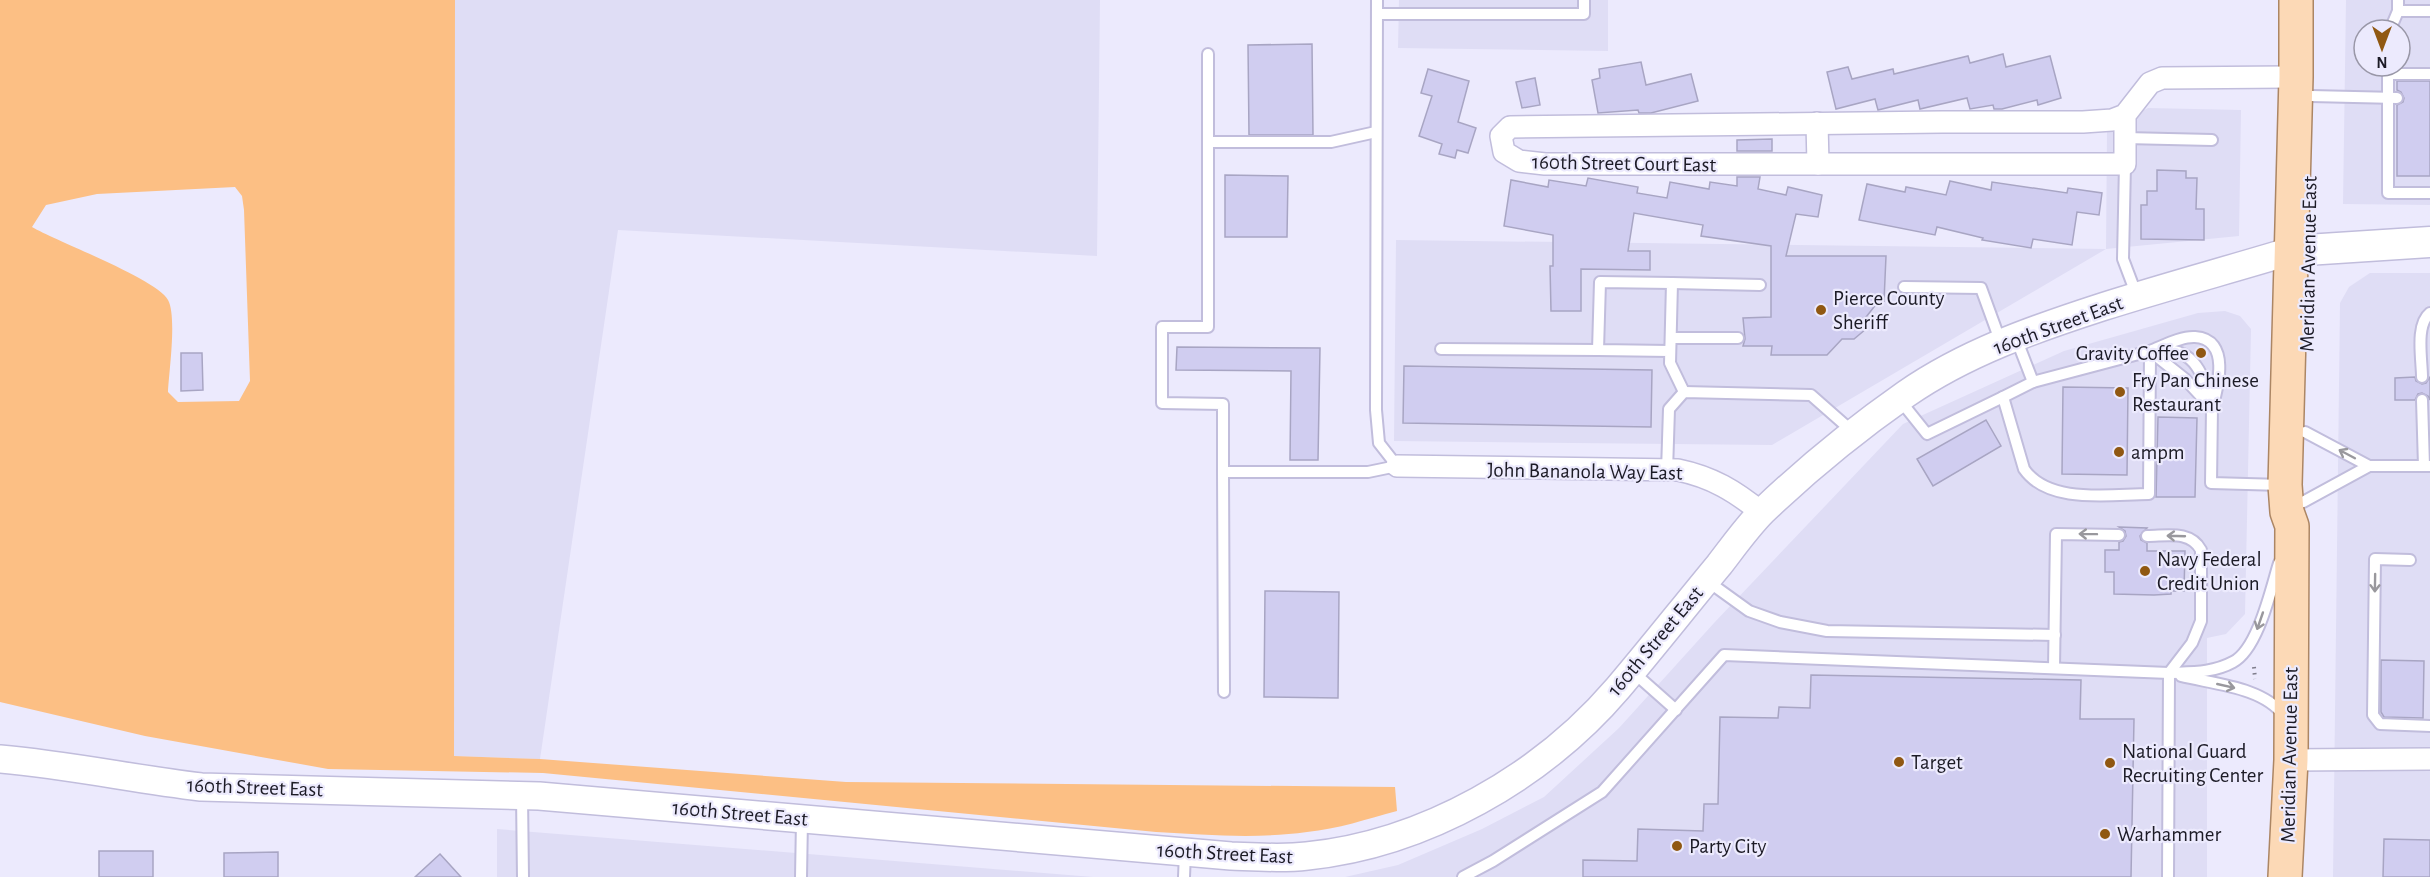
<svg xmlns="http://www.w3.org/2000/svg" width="2430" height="877" font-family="'Alegreya Sans',sans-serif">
  <rect width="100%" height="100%" fill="#eceafd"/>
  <g fill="#dfddf5" fill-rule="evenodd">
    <path d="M455,0H1100L1097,256L618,230L540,759L454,756Z"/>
    <path d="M1399,0H1608V51L1398,48Z"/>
    <path d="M2346,0H2430V205L2343,204ZM2364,30H2400V66H2364Z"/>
    <path d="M2148,108L2241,110L2239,236L2106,249L1772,445L1394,441L1396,240L2106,249L2107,131Z"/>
    <path d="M2370,273H2430V877H2333L2340,303L2349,287Z"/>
    <path d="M2225,311L2240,316L2251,329L2245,614L2226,634L2207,638V877H1345L1398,865L1482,829L1544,797L1619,728L1714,623L1903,424L2064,351L2198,313Z"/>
    <path d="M497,829L1093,877H497Z"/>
  </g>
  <path fill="#fcbf84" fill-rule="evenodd" d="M0,0H455L454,756L540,759L846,782L1395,787L1397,811C1367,819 1338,829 1307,832C1257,839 1207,835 1156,832L543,773L328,769L145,736L0,702ZM235,187L242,196L244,210L250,381L239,401L178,402L168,392C169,372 177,316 168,300C157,279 58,242 32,227L46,205L97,194Z"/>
  <g fill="#d0cdf0" stroke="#a8a5c3" stroke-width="1.5">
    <path d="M1312,44L1313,135H1249L1248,45Z"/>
    <path d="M2003,54L2006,67L2050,56L2061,98L2038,105L2037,100L2002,109H1994L1993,105L1970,109L1967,98L1920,109L1918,100L1878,110L1875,99L1836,109L1827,72L1848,67L1852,79L1893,69L1894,74L1968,56L1970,63Z"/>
    <path d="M1641,62L1646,85L1691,74L1698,101L1651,113H1639L1638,110L1598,113L1592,80L1600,78L1599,69Z"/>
    <path d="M1428,69L1469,81L1458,122L1476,128L1468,153L1457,150L1455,158L1439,154L1442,144L1419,136L1432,96L1421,93Z"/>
    <path d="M1535,78L1540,105L1522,108L1516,82Z"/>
    <path d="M2397,81H2430V176H2397V105L2403,102L2404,98L2401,92L2397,90Z"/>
    <path d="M1772,139V151H1737V140Z"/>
    <path d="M2157,170L2186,171V178H2197L2196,209H2204V240L2141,239V205H2147V191H2157Z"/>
    <path d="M1225,175L1288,176L1287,237H1225Z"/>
    <path d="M1737,177H1760L1758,189L1786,195L1788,187L1822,195L1818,217L1796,214L1786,256H1886L1884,301L1878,302L1866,317V329L1854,339H1842L1827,355H1771L1772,346H1743L1745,339L1743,318L1771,317V246L1701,236L1703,225L1634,213L1628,251H1650V270L1581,269V311H1551L1550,266H1553V235L1504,226L1511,180L1548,187L1549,180L1586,186L1588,178L1638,187L1637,193L1667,198L1670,182L1709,189L1710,182L1737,186Z"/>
    <path d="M1950,181L1991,190L1992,182L2067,193L2068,188L2102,193L2099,215L2077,212L2072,245L2033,239L2031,248L1982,240L1983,238L1937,227L1935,235L1859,220L1867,184L1905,192L1906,187L1946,195Z"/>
    <path d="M1177,347L1320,348L1318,460H1290L1291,371L1176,370Z"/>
    <path d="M181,353H202L203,390L181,391Z"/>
    <path d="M1404,366L1652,370L1651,427L1403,423Z"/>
    <path d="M2415,377L2416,381L2422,384L2426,383L2430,377V400L2428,396L2422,393L2418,394L2415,400H2395V378Z"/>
    <path d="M2063,387L2128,388L2127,475L2062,474Z"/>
    <path d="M2158,417L2197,418L2195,497H2156Z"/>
    <path d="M1986,420L2001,446L1933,486L1917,459Z"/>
    <path d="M2119,527L2147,528L2140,536L2141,540L2147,543V551H2185L2184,591H2171V594L2154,595L2114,594V572H2105V550H2119V542L2123,541L2126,536L2125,531Z"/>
    <path d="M1265,591L1339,592L1338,698L1264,697Z"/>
    <path d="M2381,660L2424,661L2423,718L2384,717L2381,712Z"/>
    <path d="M1811,675L2081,680L2080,719H2134L2131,877H1583V860L1637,861L1638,829L1703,831L1704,804H1718L1720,717L1778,718L1779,707L1810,708Z"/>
    <path d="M2384,839L2430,840V877H2383Z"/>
    <rect x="99" y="851" width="54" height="26"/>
    <path d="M278,852V877H224V853Z"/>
    <path d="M440,854L461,877H415Z"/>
  </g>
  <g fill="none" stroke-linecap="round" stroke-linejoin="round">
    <g stroke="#c1bddc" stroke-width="14">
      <g id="service">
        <path d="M2398,0V11H2430"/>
        <path d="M1377,14H1584V0"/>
        <path d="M2390,30L2398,11"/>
        <path d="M2430,74H2388V193H2430"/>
        <path d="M2311,96L2397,98"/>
        <path d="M2125,138L2212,140"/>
        <path d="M1208,142V54"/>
        <path d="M2125,164L2123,259L2137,296"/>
        <path d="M1672,283L1760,285"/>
        <path d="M1904,287L1981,288L2001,343"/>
        <path d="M1671,338H1738"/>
        <path d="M2016,338L2033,382"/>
        <path d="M1441,349L1598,350"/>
        <path d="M2159,350C2195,347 2205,377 2211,406"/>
        <path d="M1670,351L1598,350L1600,282L1672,283L1670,363L1684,392"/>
        <path d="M2150,351L2149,494C2111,494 2049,505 2024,469L2003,397L2033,382L2150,351L2185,379L2212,408L2211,483L2282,485"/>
        <path d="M2150,351C2163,346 2181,336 2195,337C2231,339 2218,387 2212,408"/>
        <path d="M2422,377C2422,359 2415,325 2430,313"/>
        <path d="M1899,399L1927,434L2003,397"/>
        <path d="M2422,400L2424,466"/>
        <path d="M2369,466H2430"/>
        <path d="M1667,471L1669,409L1684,392L1811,395L1853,432"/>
        <path d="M1223,472V404L1162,403V327H1208V142H1331L1376,132"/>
        <path d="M2303,502L2369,466L2305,432"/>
        <path d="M2147,536C2167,536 2190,530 2201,550V621L2192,643L2169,673L2168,877"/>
        <path d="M2410,560L2375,559L2373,715L2380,724L2430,726"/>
        <path d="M1706,580L1749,611L1780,622L1827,631L2055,635"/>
        <path d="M2054,668L2056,534L2119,535"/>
        <path d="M1632,671L1676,710"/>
        <path d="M2181,676C2213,684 2264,687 2284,716"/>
        <path d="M1224,692L1223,472H1368L1397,466L1379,443L1376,410L1377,0"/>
        <path d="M522,796L523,877"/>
        <path d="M801,877L802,820"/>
        <path d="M1184,877L1185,853"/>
        <path d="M1463,877L1493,861L1602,792L1724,655L2169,673C2191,672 2213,673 2233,662C2258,649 2271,589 2279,563"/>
      </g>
    </g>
    <g stroke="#c1bddc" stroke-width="24">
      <g id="minor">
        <path d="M2125,115V164H1545L1519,161L1504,152L1501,136L1510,127L1942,122H2083L2112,120L2125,115L2150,83L2162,78L2296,77"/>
        <path d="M1817,123L1818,164"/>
        <path d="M1397,466L1678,470C1712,477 1735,491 1762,513"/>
        <path d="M2291,760L2430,759"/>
      </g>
    </g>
    <g stroke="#c1bddc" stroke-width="30">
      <path id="tertiary" d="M0,759C68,765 134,779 201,787L539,796L1231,856C1256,857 1282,859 1307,856C1425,844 1542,777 1618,688C1652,648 1685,606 1719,565C1733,547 1747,527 1763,511C1807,469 1856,429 1906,394C1965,353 2034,329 2102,307C2165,287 2228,270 2291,251"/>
    </g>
    <g stroke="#c1bddc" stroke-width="33">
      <path id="secondary" d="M2291,251L2430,242"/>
    </g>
    <g stroke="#ac8664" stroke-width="36">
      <path id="primary" d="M2285,877L2291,760L2292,526L2287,512L2285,485L2296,77V0"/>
    </g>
    <path stroke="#7f7d8c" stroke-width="4" stroke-dasharray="1.5 4.5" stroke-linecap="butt" d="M2254,667L2255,679"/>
    <use href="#service" stroke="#fff" stroke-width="10"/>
    <use href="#minor" stroke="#fff" stroke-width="21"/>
    <use href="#tertiary" stroke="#fff" stroke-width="27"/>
    <use href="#secondary" stroke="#fff" stroke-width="30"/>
    <use href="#primary" stroke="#fcd9b6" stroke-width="33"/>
  </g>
  <defs><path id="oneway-shaft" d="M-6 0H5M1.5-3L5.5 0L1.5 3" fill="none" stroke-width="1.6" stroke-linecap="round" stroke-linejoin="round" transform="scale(1.5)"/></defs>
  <g stroke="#99989d">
    <use href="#oneway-shaft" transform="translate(2347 454) rotate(-152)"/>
    <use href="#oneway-shaft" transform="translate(2088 534) rotate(-179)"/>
    <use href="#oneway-shaft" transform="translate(2176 536) rotate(-178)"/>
    <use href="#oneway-shaft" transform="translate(2375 583) rotate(91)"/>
    <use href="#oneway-shaft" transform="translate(2260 621) rotate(109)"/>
    <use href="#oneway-shaft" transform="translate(2226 686) rotate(13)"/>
  </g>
  <g fill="#905812" stroke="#eceafd" stroke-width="2">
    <circle cx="1821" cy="310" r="6"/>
    <circle cx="2201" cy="353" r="6"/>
    <circle cx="2120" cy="392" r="6"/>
    <circle cx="2119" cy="452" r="6"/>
    <circle cx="2145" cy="571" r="6"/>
    <circle cx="1899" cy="762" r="6"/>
    <circle cx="2110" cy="763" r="6"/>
    <circle cx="2105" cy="834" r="6"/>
    <circle cx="1677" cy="846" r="6"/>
  </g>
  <g text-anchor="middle" stroke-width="4.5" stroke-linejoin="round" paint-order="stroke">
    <g font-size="21" fill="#1c1b26" stroke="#eceafd">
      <text transform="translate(1624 163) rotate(1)" y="7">160th Street Court East</text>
      <text transform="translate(2308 264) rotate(-89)" y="7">Meridian Avenue East</text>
      <text transform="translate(2058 325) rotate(-20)" y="7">160th Street East</text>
      <text transform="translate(1585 471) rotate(1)" y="7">John Bananola Way East</text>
      <text transform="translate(1655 641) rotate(-50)" y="7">160th Street East</text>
      <text transform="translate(2289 755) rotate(-89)" y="7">Meridian Avenue East</text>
      <text transform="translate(255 787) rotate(2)" y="7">160th Street East</text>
      <text transform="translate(740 813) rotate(5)" y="7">160th Street East</text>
      <text transform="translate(1225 853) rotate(3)" y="7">160th Street East</text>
    </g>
    <g font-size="21" fill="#1c1b26" stroke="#eceafd" text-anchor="start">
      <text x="1833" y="305">Pierce County<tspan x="1833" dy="24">Sheriff</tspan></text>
      <text x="2189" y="360" text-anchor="end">Gravity Coffee</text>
      <text x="2132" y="387">Fry Pan Chinese<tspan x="2132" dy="24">Restaurant</tspan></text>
      <text x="2131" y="459">ampm</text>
      <text x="2157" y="566">Navy Federal<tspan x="2157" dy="24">Credit Union</tspan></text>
      <text x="2122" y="758">National Guard<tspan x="2122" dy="24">Recruiting Center</tspan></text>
      <text x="1911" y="769">Target</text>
      <text x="2117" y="841">Warhammer</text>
      <text x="1689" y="853">Party City</text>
    </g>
  </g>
  <g transform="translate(2382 48) rotate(180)"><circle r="28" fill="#eceafd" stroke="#9997a7" stroke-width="1.5"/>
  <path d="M0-4.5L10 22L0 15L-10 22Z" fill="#905812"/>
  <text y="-9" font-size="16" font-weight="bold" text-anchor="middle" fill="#1c1b26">N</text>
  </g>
</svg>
